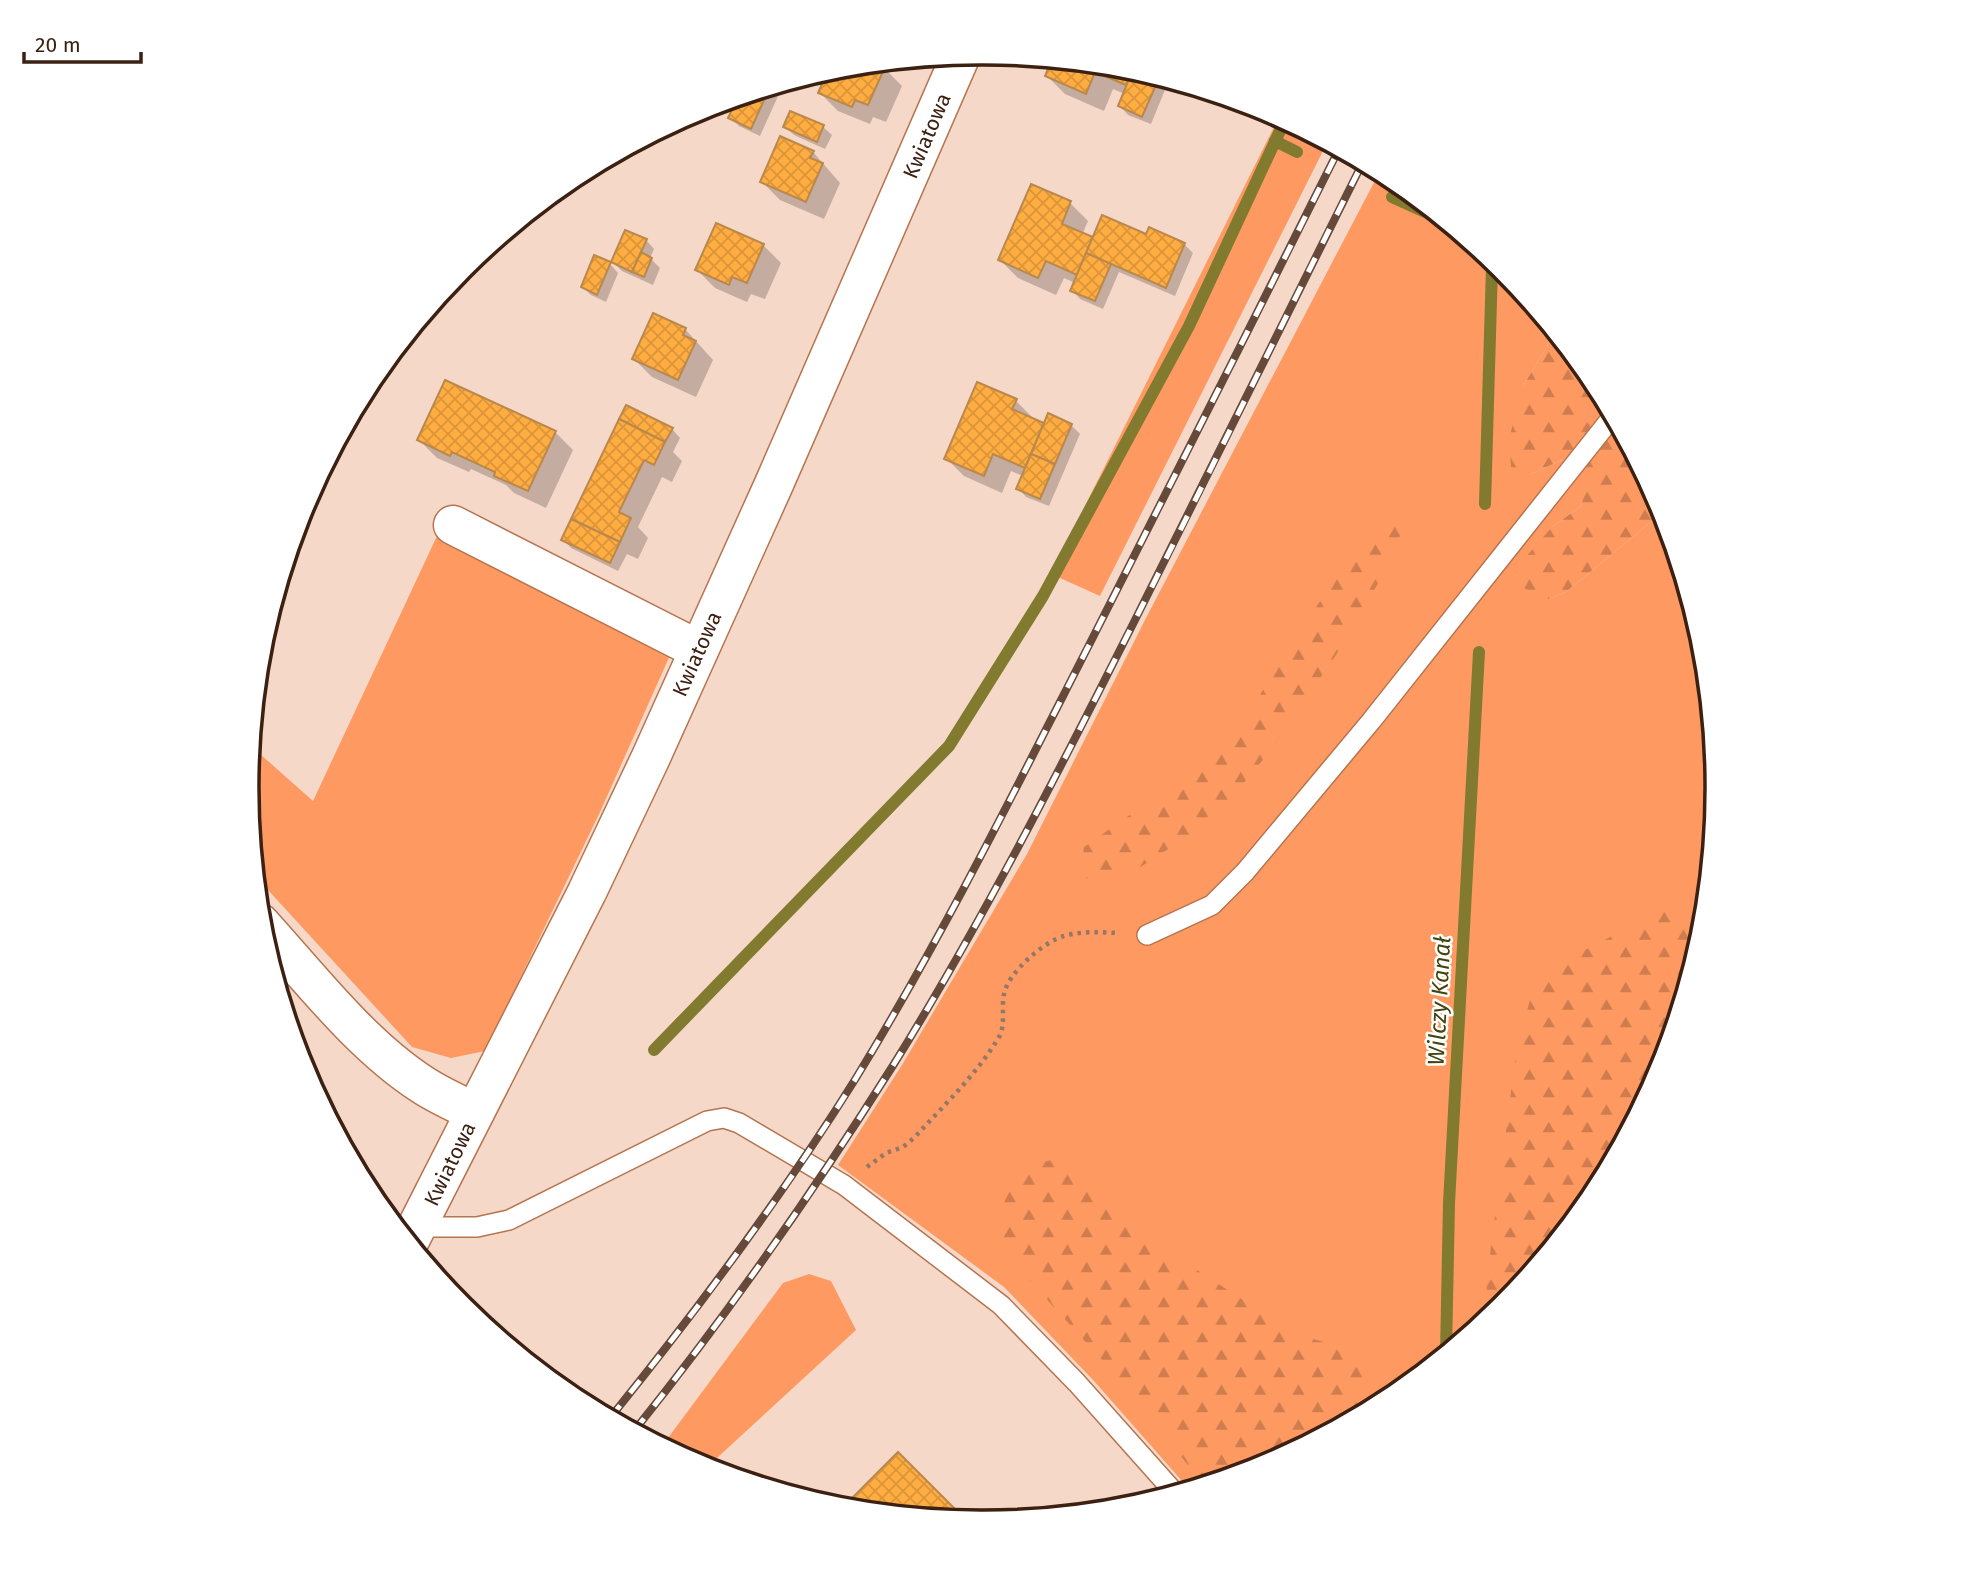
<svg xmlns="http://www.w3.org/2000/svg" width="1964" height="1575" font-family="'Fira Sans',sans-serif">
  <defs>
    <pattern id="forest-firs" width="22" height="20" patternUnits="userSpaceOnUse" patternTransform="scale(1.75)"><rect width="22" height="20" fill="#fe9a61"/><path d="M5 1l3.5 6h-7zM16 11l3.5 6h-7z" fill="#cf7d4f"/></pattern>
    <pattern id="building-cross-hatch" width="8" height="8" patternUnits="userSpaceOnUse" patternTransform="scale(1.75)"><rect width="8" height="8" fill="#ffad41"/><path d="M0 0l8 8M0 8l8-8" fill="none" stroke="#db9538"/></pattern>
  </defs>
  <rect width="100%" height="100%" fill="#f5d8c8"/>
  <g fill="#fe9a61">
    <path d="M1279,117L1327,143L1100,596L1051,574Z"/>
    <path d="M1380,171L1391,177L1502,268L1555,333L1523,386L1529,475L1562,460L1582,472L1588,484L1581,506L1552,527L1549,599L1566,592L1652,521L1671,539L1703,645L1717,788L1703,931L1661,1069L1593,1196L1501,1308L1390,1399L1263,1467L1189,1489L1094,1381L1004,1287L838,1165L902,1065L1027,854L1146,618Z"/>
    <path d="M437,536L672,651L600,812L485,1051L451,1058L412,1047L256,877L247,787L251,746L313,801Z"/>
    <path d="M809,1274L831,1281L856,1330L706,1468L662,1446L783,1283Z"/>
  </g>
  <g fill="url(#forest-firs)">
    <path d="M1555,333L1593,379L1652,490V521L1566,592L1549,599L1515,584L1516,568L1552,527L1581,506L1587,484L1582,472L1562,460L1529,475L1511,467L1509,439L1523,386Z"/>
    <path d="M1404,515L1397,551L1336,655L1266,756L1212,821L1131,873L1080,879L1084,847L1184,777L1246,717L1309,617L1366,536Z"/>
    <path d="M1705,905L1703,931L1661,1069L1593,1196L1501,1307L1493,1315L1486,1286L1516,1053L1531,996L1573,956L1659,912Z"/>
    <path d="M1067,1156L1151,1240L1263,1313L1304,1336L1353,1351L1370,1375V1410L1263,1467L1204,1485L1114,1373L1008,1257L999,1223L1013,1170Z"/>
  </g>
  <g fill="#0003">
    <path d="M1054,60L1126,67L1192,87L1189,94L1167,85L1151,124L1128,115L1120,106L1125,94L1113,89L1104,111L1065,94L1047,76Z"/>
    <path d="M873,63L884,68L902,86L886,122L873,117L870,124L838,111L820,93L830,69Z"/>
    <path d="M784,83L760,136L739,126L731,117L740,96Z"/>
    <path d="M785,127H823L832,135L825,149L794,135Z"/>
    <path d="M813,152L840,183L824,219L780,200L762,182Z"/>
    <path d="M1070,203L1088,221L1082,235L1094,240L1147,236L1184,244L1193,253L1175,296L1119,272L1103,309L1080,299L1072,290L1075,283L1064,278L1056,295L1018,278L1000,260Z"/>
    <path d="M646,240L654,249L650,258L660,268L653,285L622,271L613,262Z"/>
    <path d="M763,245L781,263L765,299L751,294L747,302L715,288L697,270Z"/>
    <path d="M610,264L618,273L606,302L591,295L583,287Z"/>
    <path d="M685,329L713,360L696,397L652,377L634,359Z"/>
    <path d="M1016,401L1034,419L1043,424L1071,425L1080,434L1049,506L1026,497L1018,488L1023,476L1011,471L1002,493L964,476L946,458Z"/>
    <path d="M672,429L680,438L673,452L682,461L672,482L662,477L638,527L648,538L638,559L627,554L618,571L571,548L563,539Z"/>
    <path d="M555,432L573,450L546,508L514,493L506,485L471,469L469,472L437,458L419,440Z"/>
  </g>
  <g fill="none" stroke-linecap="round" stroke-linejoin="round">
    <g stroke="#817a2f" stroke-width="12">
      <path d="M1275,141L1297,152"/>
      <path d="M1392,197L1443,220"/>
      <path d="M1485,504L1492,267L1490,259"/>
      <path d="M654,1050L949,746L1043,596L1189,326L1285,120"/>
      <path d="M1446,1353L1449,1203L1479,652"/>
    </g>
  </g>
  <g fill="url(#building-cross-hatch)" stroke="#ba884c" stroke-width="2">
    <path d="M1052,59L1126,67L1133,69L1126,85L1095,72L1086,94L1045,76Z"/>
    <path d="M876,63L885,67L868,105L855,100L852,107L818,93L828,70Z"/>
    <path d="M1133,69L1159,78L1142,117L1118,106Z"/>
    <path d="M1148,73L1181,84L1180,87Z"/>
    <path d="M770,87L765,98L753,93Z"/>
    <path d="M753,93L765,98L751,129L728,118L738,97Z"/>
    <path d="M790,111L824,125L817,142L783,127Z"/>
    <path d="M780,136L814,151L810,158L823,163L806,202L760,182Z"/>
    <path d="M1031,184L1071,201L1062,224L1093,237L1077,275L1046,261L1038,278L998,260Z"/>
    <path d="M1102,215L1146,234L1149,227L1185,243L1166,288L1086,253Z"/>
    <path d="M716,223L764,244L747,283L732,277L729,285L695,270Z"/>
    <path d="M625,230L647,239L632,272L611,262Z"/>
    <path d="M641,252L652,258L644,277L632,272Z"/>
    <path d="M1086,253L1111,264L1095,301L1070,291Z"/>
    <path d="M594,255L611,262L597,295L581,287Z"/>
    <path d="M653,313L686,328L683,335L696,341L678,380L632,359Z"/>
    <path d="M445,380L556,431L528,491L494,476L495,472L452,452L450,456L417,440Z"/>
    <path d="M977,382L1017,399L1012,409L1044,423L1025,468L993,454L984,476L944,459Z"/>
    <path d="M626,405L673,428L665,442L619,419Z"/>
    <path d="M1048,413L1072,424L1055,464L1031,454Z"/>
    <path d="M619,419L665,442L654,465L644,460L619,512L631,518L620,542L571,519Z"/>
    <path d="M1031,454L1055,464L1040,499L1016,489Z"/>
    <path d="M571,519L620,542L610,563L561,540Z"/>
    <path d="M898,1452L967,1521L851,1510L846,1504Z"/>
  </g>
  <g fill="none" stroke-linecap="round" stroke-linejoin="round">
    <g stroke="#b6744f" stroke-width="22">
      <g id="service">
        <path d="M1147,935L1212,905L1245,872L1372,720L1613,416"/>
        <path d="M419,1227H477L509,1220L707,1121L724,1118L739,1123L844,1185L1001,1305L1077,1383L1175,1493"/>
      </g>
    </g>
    <g stroke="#b6744f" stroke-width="41">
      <g id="minor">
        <path d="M453,525L699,650"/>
        <path d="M260,923C310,978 361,1045 423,1085C440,1096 458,1104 475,1112"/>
        <path d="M409,1242L587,892L651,757L774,484L961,55"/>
      </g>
    </g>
    <path stroke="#937767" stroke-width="4.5" stroke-dasharray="3.5 5" stroke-linecap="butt" d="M867,1167L886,1153L903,1147L915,1137C944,1105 977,1074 999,1037C1006,1025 1001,1008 1004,994C1008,973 1043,942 1064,936C1082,931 1100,932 1118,933"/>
    <use href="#service" stroke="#fff" stroke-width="19"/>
    <use href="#minor" stroke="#fff" stroke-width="38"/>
    <g stroke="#65493a" stroke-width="8">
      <g id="rail">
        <path d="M610,1418C698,1309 782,1197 856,1078C941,939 1013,794 1087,649C1171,483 1256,316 1339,149"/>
        <path d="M634,1431C728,1314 814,1191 894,1064C982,922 1058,773 1133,624C1211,470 1286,316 1363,162"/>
      </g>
    </g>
    <use href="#rail" stroke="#fff" stroke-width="5" stroke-dasharray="16" stroke-linecap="butt"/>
  </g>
  <g text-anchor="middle" stroke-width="5" stroke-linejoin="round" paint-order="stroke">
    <g font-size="21" fill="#3c2112" stroke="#fff">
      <text transform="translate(927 136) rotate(-67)" y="7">Kwiatowa</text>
      <text transform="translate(697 654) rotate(-66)" y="7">Kwiatowa</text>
      <text transform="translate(450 1164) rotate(-64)" y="7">Kwiatowa</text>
    </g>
    <g font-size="23" font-style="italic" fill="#43440d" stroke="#fff">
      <text transform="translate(1439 1001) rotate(-87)" y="8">Wilczy Kanał</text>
    </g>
  </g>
  <path d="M0 0H1964V1575H0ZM981 65H983A722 722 0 0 1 1705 787V788A722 722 0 0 1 983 1510H981A722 722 0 0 1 259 788V787A722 722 0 0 1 981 65Z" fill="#fff" fill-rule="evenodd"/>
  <path fill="none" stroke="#3c2112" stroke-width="3.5" d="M981 65H983A722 722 0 0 1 1705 787V788A722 722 0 0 1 983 1510H981A722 722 0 0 1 259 788V787A722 722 0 0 1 981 65Z"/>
  <path d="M24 52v10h117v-10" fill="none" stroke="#3c2112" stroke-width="3.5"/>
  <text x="35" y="52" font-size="21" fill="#3c2112" stroke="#ffffff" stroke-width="5" paint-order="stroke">20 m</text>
</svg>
